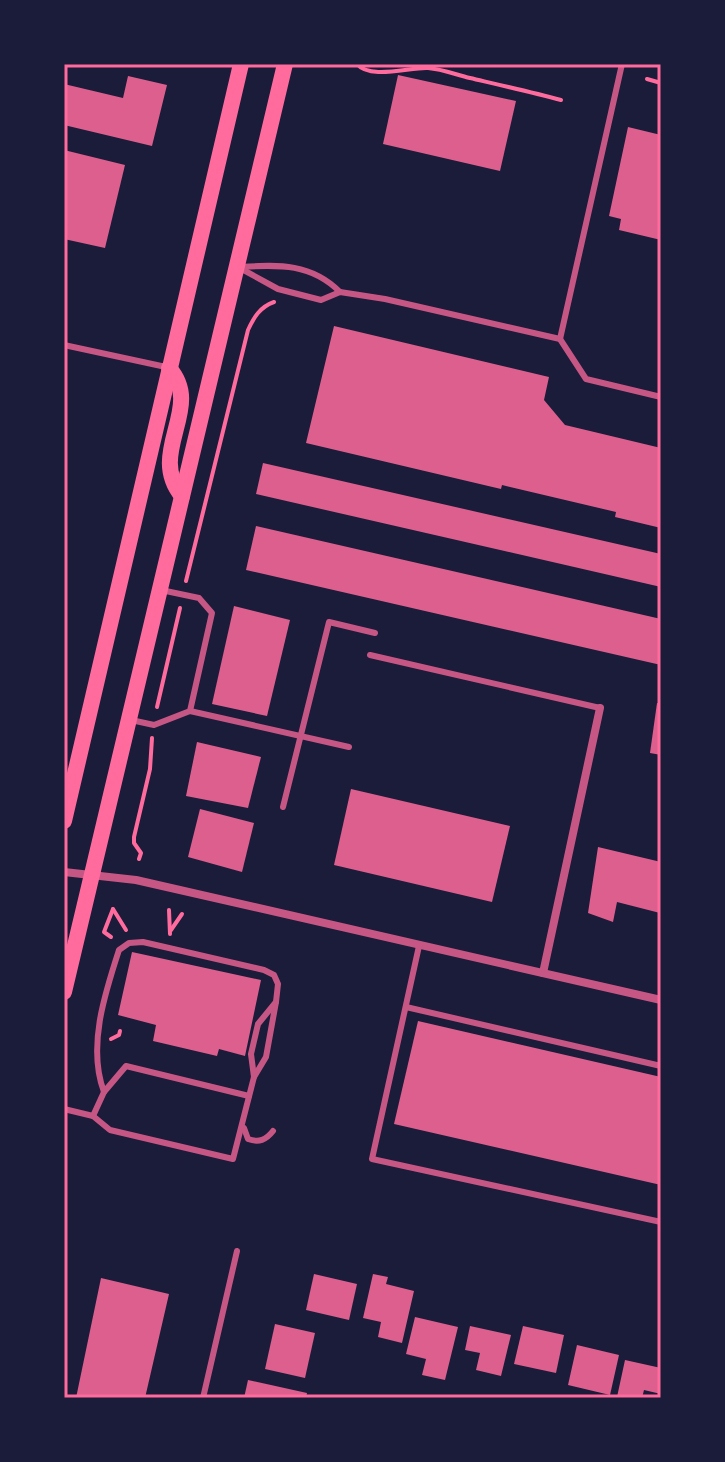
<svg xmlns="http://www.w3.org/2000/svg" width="725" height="1462" font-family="'DejaVu Sans',sans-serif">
  <rect width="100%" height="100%" fill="#1b1b3a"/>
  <g fill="#dd5f8e">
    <path d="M398,75L516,101L500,171L383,144Z"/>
    <path d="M128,76L167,85L152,146L64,125V84L123,98Z"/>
    <path d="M628,127L661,135V240L619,230L621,219L609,216Z"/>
    <path d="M64,150L125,165L105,248L64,239Z"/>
    <path d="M334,326L549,377L544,400L565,425L661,448V528L615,517L616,512L502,485L501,489L306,443Z"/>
    <path d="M263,463L661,554V587L256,494Z"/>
    <path d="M256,526L661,619V665L246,570Z"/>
    <path d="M234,606L290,620L267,716L212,704Z"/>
    <path d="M657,703L661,704V755L650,753Z"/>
    <path d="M197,742L261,757L248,808L186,796Z"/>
    <path d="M351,789L510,826L492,902L334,865Z"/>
    <path d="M200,809L254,823L242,872L188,857Z"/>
    <path d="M598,847L661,862L660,913L617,902L613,922L588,913Z"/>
    <path d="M132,952L261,980L245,1056L219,1049L217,1056L153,1041L156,1025L118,1015Z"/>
    <path d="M418,1021L661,1077V1185L394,1124Z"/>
    <path d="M314,1274L357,1284L349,1320L306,1310Z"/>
    <path d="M373,1274L388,1277L386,1284L414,1291L402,1343L378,1337L381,1322L363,1318Z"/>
    <path d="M101,1278L169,1294L145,1398H76Z"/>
    <path d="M415,1317L458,1327L445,1380L422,1375L426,1359L406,1354Z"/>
    <path d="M275,1324L315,1333L305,1378L265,1369Z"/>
    <path d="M470,1326L511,1335L501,1376L476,1370L480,1353L465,1350Z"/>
    <path d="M523,1326L564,1335L556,1373L514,1364Z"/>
    <path d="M577,1345L619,1355L610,1395L568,1385Z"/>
    <path d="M625,1360L661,1368V1394L644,1390L642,1398L617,1397Z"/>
    <path d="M248,1380L307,1393L306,1398H244Z"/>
  </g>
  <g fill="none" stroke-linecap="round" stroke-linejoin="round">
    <g stroke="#ff6b9d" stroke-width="4">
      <path d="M357,64C370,80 410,67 428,68C442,69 457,75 470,78C500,85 531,92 561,100"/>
      <path d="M588,64L593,65"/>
      <path d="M647,79L661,83"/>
      <path d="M186,581L248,330C254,317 260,307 274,302"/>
      <path d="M157,707L180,608"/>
      <path d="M139,859L141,853L134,843V837L150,769L152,738"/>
      <path d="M113,909L126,930"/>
      <path d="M169,910L170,934"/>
      <path d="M171,930L182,914"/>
      <path d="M111,937L104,932L113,909"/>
      <path d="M111,1039L119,1035L120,1031"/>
    </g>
    <g stroke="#c65784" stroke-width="6">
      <path d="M238,267L278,289L321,300L340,292L385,299L560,339L586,379L661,397"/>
      <path d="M238,267C277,265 310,262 340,292"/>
      <path d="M560,339L622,64"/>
      <path d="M64,345L166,367"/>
      <path d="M370,655L600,708"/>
      <path d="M190,711L349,747"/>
      <path d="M131,720L154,725L190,711L212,613L199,598L161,590"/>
      <path d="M283,807L329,622L375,633"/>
      <path d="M419,946L372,1159L661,1222"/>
      <path d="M406,1007L661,1066"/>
      <path d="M254,1077L266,1057L276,1002"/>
      <path d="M64,1109L93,1116L110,1130L233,1159L254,1077L251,1054L258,1024L276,1002L278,984L274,975L264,970L143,942L129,943L119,950C105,993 87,1047 104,1092"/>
      <path d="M93,1116L104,1092L126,1066L249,1096"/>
      <path d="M244,1128L248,1139C259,1143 266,1140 273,1131"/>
      <path d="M203,1398L237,1251"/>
    </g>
    <g stroke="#c65784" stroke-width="8">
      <path d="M64,872L136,880L661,1000"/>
      <path d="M543,973L600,708"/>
    </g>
    <g stroke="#ff6b9d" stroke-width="16">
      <path d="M169,368C205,408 146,452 182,496"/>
      <path d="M64,821L241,64"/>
      <path d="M64,992L285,64"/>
    </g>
  </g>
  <rect width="725" height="1462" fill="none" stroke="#1b1b3a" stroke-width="132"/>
  <rect x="66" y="66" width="593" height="1330" fill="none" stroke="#ff6b9d" stroke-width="3"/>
</svg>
